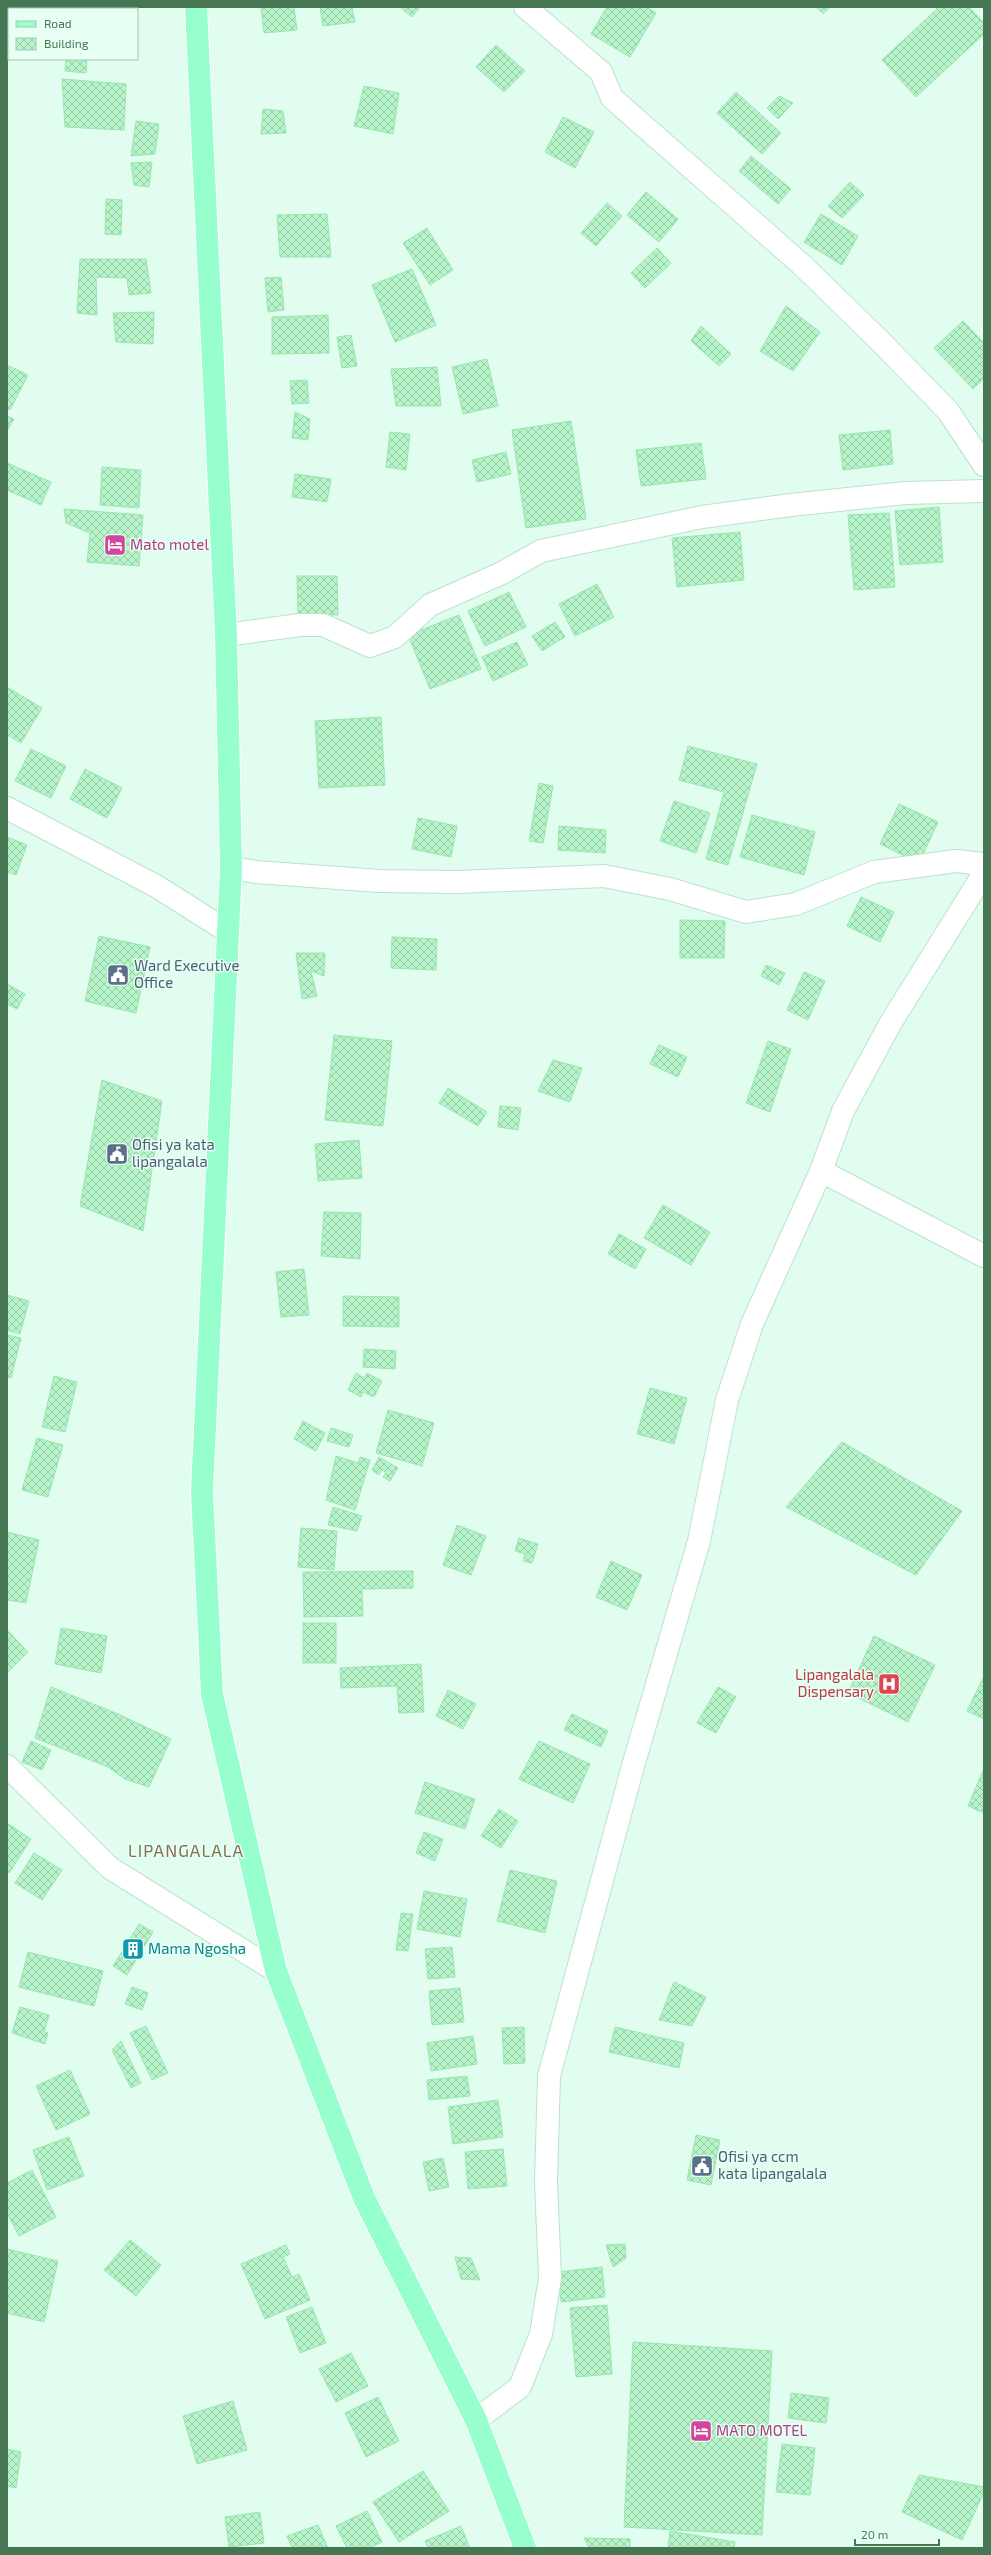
<svg xmlns="http://www.w3.org/2000/svg" width="991" height="2555" font-family="'Exo 2',sans-serif">
  <defs>
    <pattern id="building-cross-hatch" width="8" height="8" patternUnits="userSpaceOnUse"><rect width="8" height="8" fill="#b7f4c9"/><path d="M0 0l8 8M0 8l8-8" fill="none" stroke="#97caa6"/></pattern>
  </defs>
  <rect width="100%" height="100%" fill="#e0fdef"/>
  <g fill="url(#building-cross-hatch)" stroke="#96e8ad">
    <path d="M261,7H294L297,30L264,33Z"/>
    <path d="M320,7H352L355,22L323,26Z"/>
    <path d="M400,7H420L412,17Z"/>
    <path d="M607,7H646L656,13L630,57L591,34Z"/>
    <path d="M816,7H830L823,14Z"/>
    <path d="M939,7H969L984,23V34L916,97L882,60Z"/>
    <path d="M496,45L525,71L504,92L476,67Z"/>
    <path d="M66,59H87L86,73L65,71Z"/>
    <path d="M62,79L126,84L124,130L65,127Z"/>
    <path d="M364,86L399,93L393,134L354,126Z"/>
    <path d="M736,92L781,133L762,154L717,113Z"/>
    <path d="M779,96L793,103L778,119L767,108Z"/>
    <path d="M263,109L283,111L286,133L261,134Z"/>
    <path d="M563,117L594,132L575,168L545,152Z"/>
    <path d="M136,121L159,124L155,154L131,156Z"/>
    <path d="M751,156L791,189L778,204L739,171Z"/>
    <path d="M152,162L149,187L134,185L131,163Z"/>
    <path d="M850,182L864,195L842,218L828,206Z"/>
    <path d="M646,192L678,219L659,242L627,215Z"/>
    <path d="M106,199L122,200L121,235L105,234Z"/>
    <path d="M607,203L622,216L596,246L581,233Z"/>
    <path d="M327,214L331,257H280L277,215Z"/>
    <path d="M821,214L858,236L842,265L804,242Z"/>
    <path d="M427,228L453,270L430,285L403,243Z"/>
    <path d="M657,248L671,263L645,288L631,273Z"/>
    <path d="M80,259H146L151,293L129,295L127,278L96,277L97,315L77,313Z"/>
    <path d="M412,269L436,325L395,342L372,285Z"/>
    <path d="M281,277L284,310L268,312L265,278Z"/>
    <path d="M786,306L820,332L793,371L760,351Z"/>
    <path d="M154,312L153,344L116,342L113,313Z"/>
    <path d="M328,315L329,353L272,354V317Z"/>
    <path d="M963,321L984,343V378L973,389L934,348Z"/>
    <path d="M701,326L731,354L719,366L691,341Z"/>
    <path d="M351,335L357,366L342,368L337,337Z"/>
    <path d="M487,359L498,406L463,414L452,367Z"/>
    <path d="M7,365L28,375L10,410L7,408Z"/>
    <path d="M437,367L441,406H396L391,369Z"/>
    <path d="M307,380L309,403L292,404L290,381Z"/>
    <path d="M295,412L310,419L308,440L292,438Z"/>
    <path d="M7,416L14,419L7,431Z"/>
    <path d="M571,421L586,519L526,528L512,430Z"/>
    <path d="M890,430L893,464L843,470L839,435Z"/>
    <path d="M390,432L410,434L406,470L386,467Z"/>
    <path d="M701,443L706,479L641,486L636,450Z"/>
    <path d="M506,452L511,474L477,482L472,460Z"/>
    <path d="M7,463L51,482L41,505L7,490Z"/>
    <path d="M102,467L141,470L139,508L100,505Z"/>
    <path d="M295,474L331,479L327,502L292,497Z"/>
    <path d="M939,507L943,562L900,565L895,511Z"/>
    <path d="M64,509L143,515L139,566L87,562L90,533L66,523Z"/>
    <path d="M889,513L895,587L854,590L848,515Z"/>
    <path d="M740,532L744,580L677,587L672,538Z"/>
    <path d="M297,576H337L338,615H298Z"/>
    <path d="M597,584L614,617L575,636L559,604Z"/>
    <path d="M509,592L526,627L485,646L468,611Z"/>
    <path d="M459,615L481,669L430,689L408,635Z"/>
    <path d="M555,622L565,637L542,651L532,636Z"/>
    <path d="M517,642L528,665L493,681L482,657Z"/>
    <path d="M7,687L42,708L21,743L7,735Z"/>
    <path d="M381,717L385,785L319,788L315,721Z"/>
    <path d="M688,746L757,764L728,865L706,859L724,792L679,780Z"/>
    <path d="M31,749L66,766L51,798L15,781Z"/>
    <path d="M85,769L122,788L107,818L70,799Z"/>
    <path d="M539,783L553,786L543,843L529,841Z"/>
    <path d="M674,801L710,813L696,853L660,841Z"/>
    <path d="M899,804L938,822L919,863L880,844Z"/>
    <path d="M752,815L815,832L804,875L740,857Z"/>
    <path d="M418,818L457,826L451,857L412,849Z"/>
    <path d="M559,826L606,830L605,853L558,850Z"/>
    <path d="M7,837L27,845L16,875L7,872Z"/>
    <path d="M861,897L894,912L880,942L847,926Z"/>
    <path d="M680,920L725,921L724,958H680Z"/>
    <path d="M99,936L150,947L136,1013L85,1001Z"/>
    <path d="M392,937L437,939L436,970L391,968Z"/>
    <path d="M296,953H325L324,976L311,971L317,996L302,999Z"/>
    <path d="M766,965L785,973L779,985L761,976Z"/>
    <path d="M804,972L825,981L808,1020L787,1010Z"/>
    <path d="M7,984L25,994L17,1009L7,1004Z"/>
    <path d="M334,1035L392,1041L383,1126L325,1120Z"/>
    <path d="M768,1041L791,1049L770,1112L746,1103Z"/>
    <path d="M659,1045L687,1057L678,1077L650,1064Z"/>
    <path d="M553,1060L582,1068L570,1102L538,1091Z"/>
    <path d="M102,1080L162,1101L143,1231L80,1206Z"/>
    <path d="M448,1088L487,1112L478,1126L439,1103Z"/>
    <path d="M500,1106L521,1108L518,1130L498,1127Z"/>
    <path d="M359,1140L362,1178L318,1181L315,1144Z"/>
    <path d="M663,1205L710,1232L691,1265L644,1238Z"/>
    <path d="M324,1212L361,1213L360,1259L321,1256Z"/>
    <path d="M619,1234L646,1249L635,1269L608,1254Z"/>
    <path d="M304,1269L309,1315L281,1317L276,1272Z"/>
    <path d="M7,1295L29,1301L20,1334L7,1330Z"/>
    <path d="M343,1296L399,1297V1327L343,1326Z"/>
    <path d="M7,1335L21,1338L11,1378L7,1377Z"/>
    <path d="M364,1349L396,1351L395,1369L363,1367Z"/>
    <path d="M356,1373L364,1378L367,1373L382,1381L374,1397L363,1392L361,1397L348,1390Z"/>
    <path d="M54,1376L77,1382L65,1432L42,1427Z"/>
    <path d="M650,1388L687,1398L674,1444L637,1434Z"/>
    <path d="M388,1410L434,1423L422,1466L376,1453Z"/>
    <path d="M303,1421L325,1433L316,1451L294,1439Z"/>
    <path d="M331,1428L353,1435L349,1447L327,1441Z"/>
    <path d="M37,1438L63,1445L48,1497L22,1490Z"/>
    <path d="M842,1442L962,1511L916,1575L786,1507Z"/>
    <path d="M336,1456L358,1463L360,1457L370,1460L355,1510L326,1500Z"/>
    <path d="M379,1457L398,1468L390,1481L383,1477L386,1472L382,1470L379,1475L372,1470Z"/>
    <path d="M333,1507L362,1516L357,1531L328,1525Z"/>
    <path d="M457,1525L486,1536L471,1575L443,1565Z"/>
    <path d="M301,1528L337,1531L334,1570L298,1567Z"/>
    <path d="M7,1532L39,1540L26,1603L7,1600Z"/>
    <path d="M519,1538L538,1544L532,1563L523,1561L525,1554L515,1551Z"/>
    <path d="M611,1561L642,1575L627,1610L596,1597Z"/>
    <path d="M413,1571V1588L362,1589L363,1616L304,1617L303,1572Z"/>
    <rect x="303" y="1623" width="33" height="40"/>
    <path d="M61,1628L107,1636L101,1673L55,1664Z"/>
    <path d="M7,1630L28,1652L7,1673Z"/>
    <path d="M874,1636L935,1665L908,1722L848,1693Z"/>
    <path d="M421,1664L424,1712L399,1713L397,1686L341,1688L340,1668Z"/>
    <path d="M984,1676V1719L967,1711Z"/>
    <path d="M51,1687L118,1714L171,1739L149,1787L125,1779L108,1767L35,1738Z"/>
    <path d="M718,1687L736,1697L716,1733L697,1723Z"/>
    <path d="M448,1690L476,1704L463,1729L436,1716Z"/>
    <path d="M572,1714L608,1731L601,1747L564,1730Z"/>
    <path d="M31,1741L51,1750L42,1770L22,1762Z"/>
    <path d="M539,1741L590,1764L573,1803L519,1779Z"/>
    <path d="M984,1768V1813L968,1806Z"/>
    <path d="M425,1782L475,1799L465,1829L415,1813Z"/>
    <path d="M499,1809L518,1821L501,1848L481,1836Z"/>
    <path d="M7,1823L31,1839L9,1873L7,1871Z"/>
    <path d="M424,1832L443,1839L435,1861L416,1853Z"/>
    <path d="M34,1853L62,1870L42,1900L15,1883Z"/>
    <path d="M510,1870L557,1881L545,1933L497,1921Z"/>
    <path d="M424,1891L467,1899L460,1937L417,1929Z"/>
    <path d="M401,1913L413,1914L408,1951L396,1950Z"/>
    <path d="M139,1924L153,1932L127,1975L113,1966Z"/>
    <path d="M452,1947L455,1977L428,1979L425,1949Z"/>
    <path d="M28,1952L103,1971L94,2006L19,1987Z"/>
    <path d="M674,1982L706,1997L692,2026L659,2020Z"/>
    <path d="M132,1987L148,1993L142,2010L125,2004Z"/>
    <path d="M460,1988L464,2022L432,2025L429,1991Z"/>
    <path d="M20,2007L49,2015L44,2032L48,2033L45,2044L12,2033Z"/>
    <path d="M146,2026L168,2073L152,2080L130,2033Z"/>
    <path d="M524,2027L525,2063L504,2064L502,2028Z"/>
    <path d="M615,2027L684,2043L679,2068L609,2052Z"/>
    <path d="M473,2036L477,2064L431,2071L427,2043Z"/>
    <path d="M121,2041L141,2083L131,2088L112,2050Z"/>
    <path d="M70,2070L90,2114L56,2130L36,2086Z"/>
    <path d="M467,2076L470,2096L429,2100L427,2080Z"/>
    <path d="M498,2100L503,2137L453,2144L448,2107Z"/>
    <path d="M696,2135L720,2140L711,2185L687,2180Z"/>
    <path d="M69,2137L84,2176L47,2190L33,2150Z"/>
    <path d="M503,2149L507,2186L468,2189L465,2152Z"/>
    <path d="M443,2158L449,2187L429,2191L423,2162Z"/>
    <path d="M32,2170L56,2217L19,2236L7,2213V2183Z"/>
    <path d="M130,2240L161,2265L136,2296L104,2270Z"/>
    <path d="M625,2244L626,2258L613,2267L606,2245Z"/>
    <path d="M286,2245L290,2254L283,2257L292,2277L299,2274L310,2300L265,2319L241,2264Z"/>
    <path d="M7,2249L58,2261L44,2322L7,2313Z"/>
    <path d="M455,2257L471,2258L480,2280L461,2279Z"/>
    <path d="M602,2267L605,2297L561,2302L558,2272Z"/>
    <path d="M607,2305L612,2374L576,2377L570,2308Z"/>
    <path d="M312,2307L326,2343L300,2353L286,2317Z"/>
    <path d="M633,2342L772,2351L762,2535L624,2527Z"/>
    <path d="M351,2353L368,2386L336,2402L319,2369Z"/>
    <path d="M791,2393L829,2398L826,2423L788,2418Z"/>
    <path d="M378,2397L399,2441L366,2457L345,2413Z"/>
    <path d="M233,2401L247,2450L197,2464L183,2416Z"/>
    <path d="M782,2444L815,2448L810,2495L776,2492Z"/>
    <path d="M7,2449L21,2452L16,2488L7,2486Z"/>
    <path d="M423,2471L449,2511L399,2542L373,2502Z"/>
    <path d="M919,2475L984,2487V2492L962,2540L902,2512Z"/>
    <path d="M367,2511L382,2542L369,2548H347L336,2526Z"/>
    <path d="M260,2512L264,2543L229,2547L225,2517Z"/>
    <path d="M318,2525L328,2548H292L287,2536Z"/>
    <path d="M461,2526L470,2548H428L425,2541Z"/>
    <path d="M670,2531L735,2542L734,2548H668Z"/>
    <path d="M584,2538L630,2539V2548H589Z"/>
  </g>
  <g fill="none" stroke-linecap="round" stroke-linejoin="round">
    <g stroke="#bce2ca" stroke-width="24">
      <g id="minor">
        <path d="M525,7L601,72L612,98L801,264L881,342L948,411L984,465"/>
        <path d="M226,635L300,625H323L370,646L395,637L430,605L502,573L541,551L702,517L791,505L905,493L984,491"/>
        <path d="M7,808L156,886L227,931"/>
        <path d="M231,868L256,872L379,881L458,882L604,876L670,889L746,912L796,904L874,872L956,861L984,864"/>
        <path d="M821,1171L984,1256"/>
        <path d="M7,1766L110,1868L276,1971"/>
        <path d="M476,2420L520,2387L541,2334L550,2278L546,2182L549,2076L633,1766L699,1541L727,1400L752,1324L821,1171L843,1111L890,1024L984,873"/>
      </g>
    </g>
    <g stroke="#fff" stroke-width="24">
      <path id="major" d="M196,7L226,635L231,868L202,1492L212,1694L276,1971L364,2198L476,2420L525,2548"/>
    </g>
    <use href="#minor" stroke="#fff" stroke-width="22"/>
    <use href="#major" stroke="#96ffcd" stroke-width="22"/>
  </g>
  <defs>
    <g id="hotel-square" transform="scale(1.15)"><rect x="-9" y="-9" width="18" height="18" rx="4" fill="#d1479c" stroke="#e8fff4"/><path d="M-6-4.5h1.5V1H6V5H4.5V3h-9V5H-6ZM-4 0a1.8 1.8 0 1 1 3.6 0ZM.5 0V-2.5h3Q6-2.5 6 0Z" fill="#fff"/></g>
    <g id="civic-square" transform="scale(1.15)"><rect x="-9" y="-9" width="18" height="18" rx="4" fill="#5c6f8a" stroke="#e8fff4"/><path d="M-.6-6.5H3V-4.5H.6V-3L4-1V1h2V6H-6V1h2V-1L-.6-3ZM-1.2 2.5V6h2.4V2.5Z" fill="#fff"/></g>
    <g id="hospital-square" transform="scale(1.15)"><rect x="-9" y="-9" width="18" height="18" rx="4" fill="#e0444e" stroke="#e8fff4"/><path d="M-5-5h3v3.5h4V-5h3V5h-3V1.5h-4V5h-3Z" fill="#fff"/></g>
    <g id="building-square" transform="scale(1.15)"><rect x="-9" y="-9" width="18" height="18" rx="4" fill="#0f9aa8" stroke="#e8fff4"/><path d="M-4-6H4V6H1V3H-1V6H-4ZM-2.5-4.3h1.7v1.8h-1.7ZM.8-4.3h1.7v1.8H.8ZM-2.5-1h1.7V.8h-1.7ZM.8-1h1.7V.8H.8Z" fill="#fff"/></g>
  </defs>
  <g fill-rule="evenodd">
    <use href="#hotel-square" x="115" y="545"/>
    <use href="#civic-square" x="118" y="975"/>
    <use href="#civic-square" x="117" y="1154"/>
    <use href="#hospital-square" x="889" y="1684"/>
    <use href="#building-square" x="133" y="1949"/>
    <use href="#civic-square" x="702" y="2166"/>
    <use href="#hotel-square" x="701" y="2431"/>
  </g>
  <g text-anchor="middle" stroke-width="3" stroke-linejoin="round" paint-order="stroke">
    <g font-size="15" fill="#b23c85" stroke="#e8fff4" text-anchor="start">
      <text x="130" y="550">Mato motel</text>
      <text x="716" y="2436">MATO MOTEL</text>
    </g>
    <g font-size="15" fill="#4e5e75" stroke="#e8fff4" text-anchor="start">
      <text x="134" y="971">Ward Executive<tspan x="134" dy="17">Office</tspan></text>
      <text x="132" y="1150">Ofisi ya kata<tspan x="132" dy="17">lipangalala</tspan></text>
      <text x="718" y="2162">Ofisi ya ccm<tspan x="718" dy="17">kata lipangalala</tspan></text>
    </g>
    <g font-size="15" fill="#be3a42" stroke="#e8fff4" text-anchor="end">
      <text x="874" y="1680">Lipangalala<tspan x="874" dy="17">Dispensary</tspan></text>
    </g>
    <g font-size="15" fill="#0d838f" stroke="#e8fff4" text-anchor="start">
      <text x="148" y="1954">Mama Ngosha</text>
    </g>
    <g font-size="17" letter-spacing="1" fill="#857055" stroke="#e8fff4">
      <text x="186" y="1857">LIPANGALALA</text>
    </g>
  </g>
  <rect width="991" height="2555" fill="none" stroke="#467652" stroke-width="16"/>
  <rect x="8" y="8" width="130" height="52" fill="#e8fff4" stroke="#a7c8b3"/>
  <rect x="16" y="21" width="20" height="6" fill="#96ffcd" stroke="#a7c8b3"/>
  <text x="44" y="28" font-size="12" fill="#467652">Road</text>
  <rect x="16" y="38" width="20" height="12" fill="url(#building-cross-hatch)" stroke="#a7c8b3"/>
  <text x="44" y="48" font-size="12" fill="#467652">Building</text>
  <path d="M855 2539v6h84v-6" fill="none" stroke="#467652" stroke-width="2"/>
  <text x="861" y="2539" font-size="12" fill="#467652" stroke="#e8fff4" stroke-width="3" paint-order="stroke">20 m</text>
</svg>
